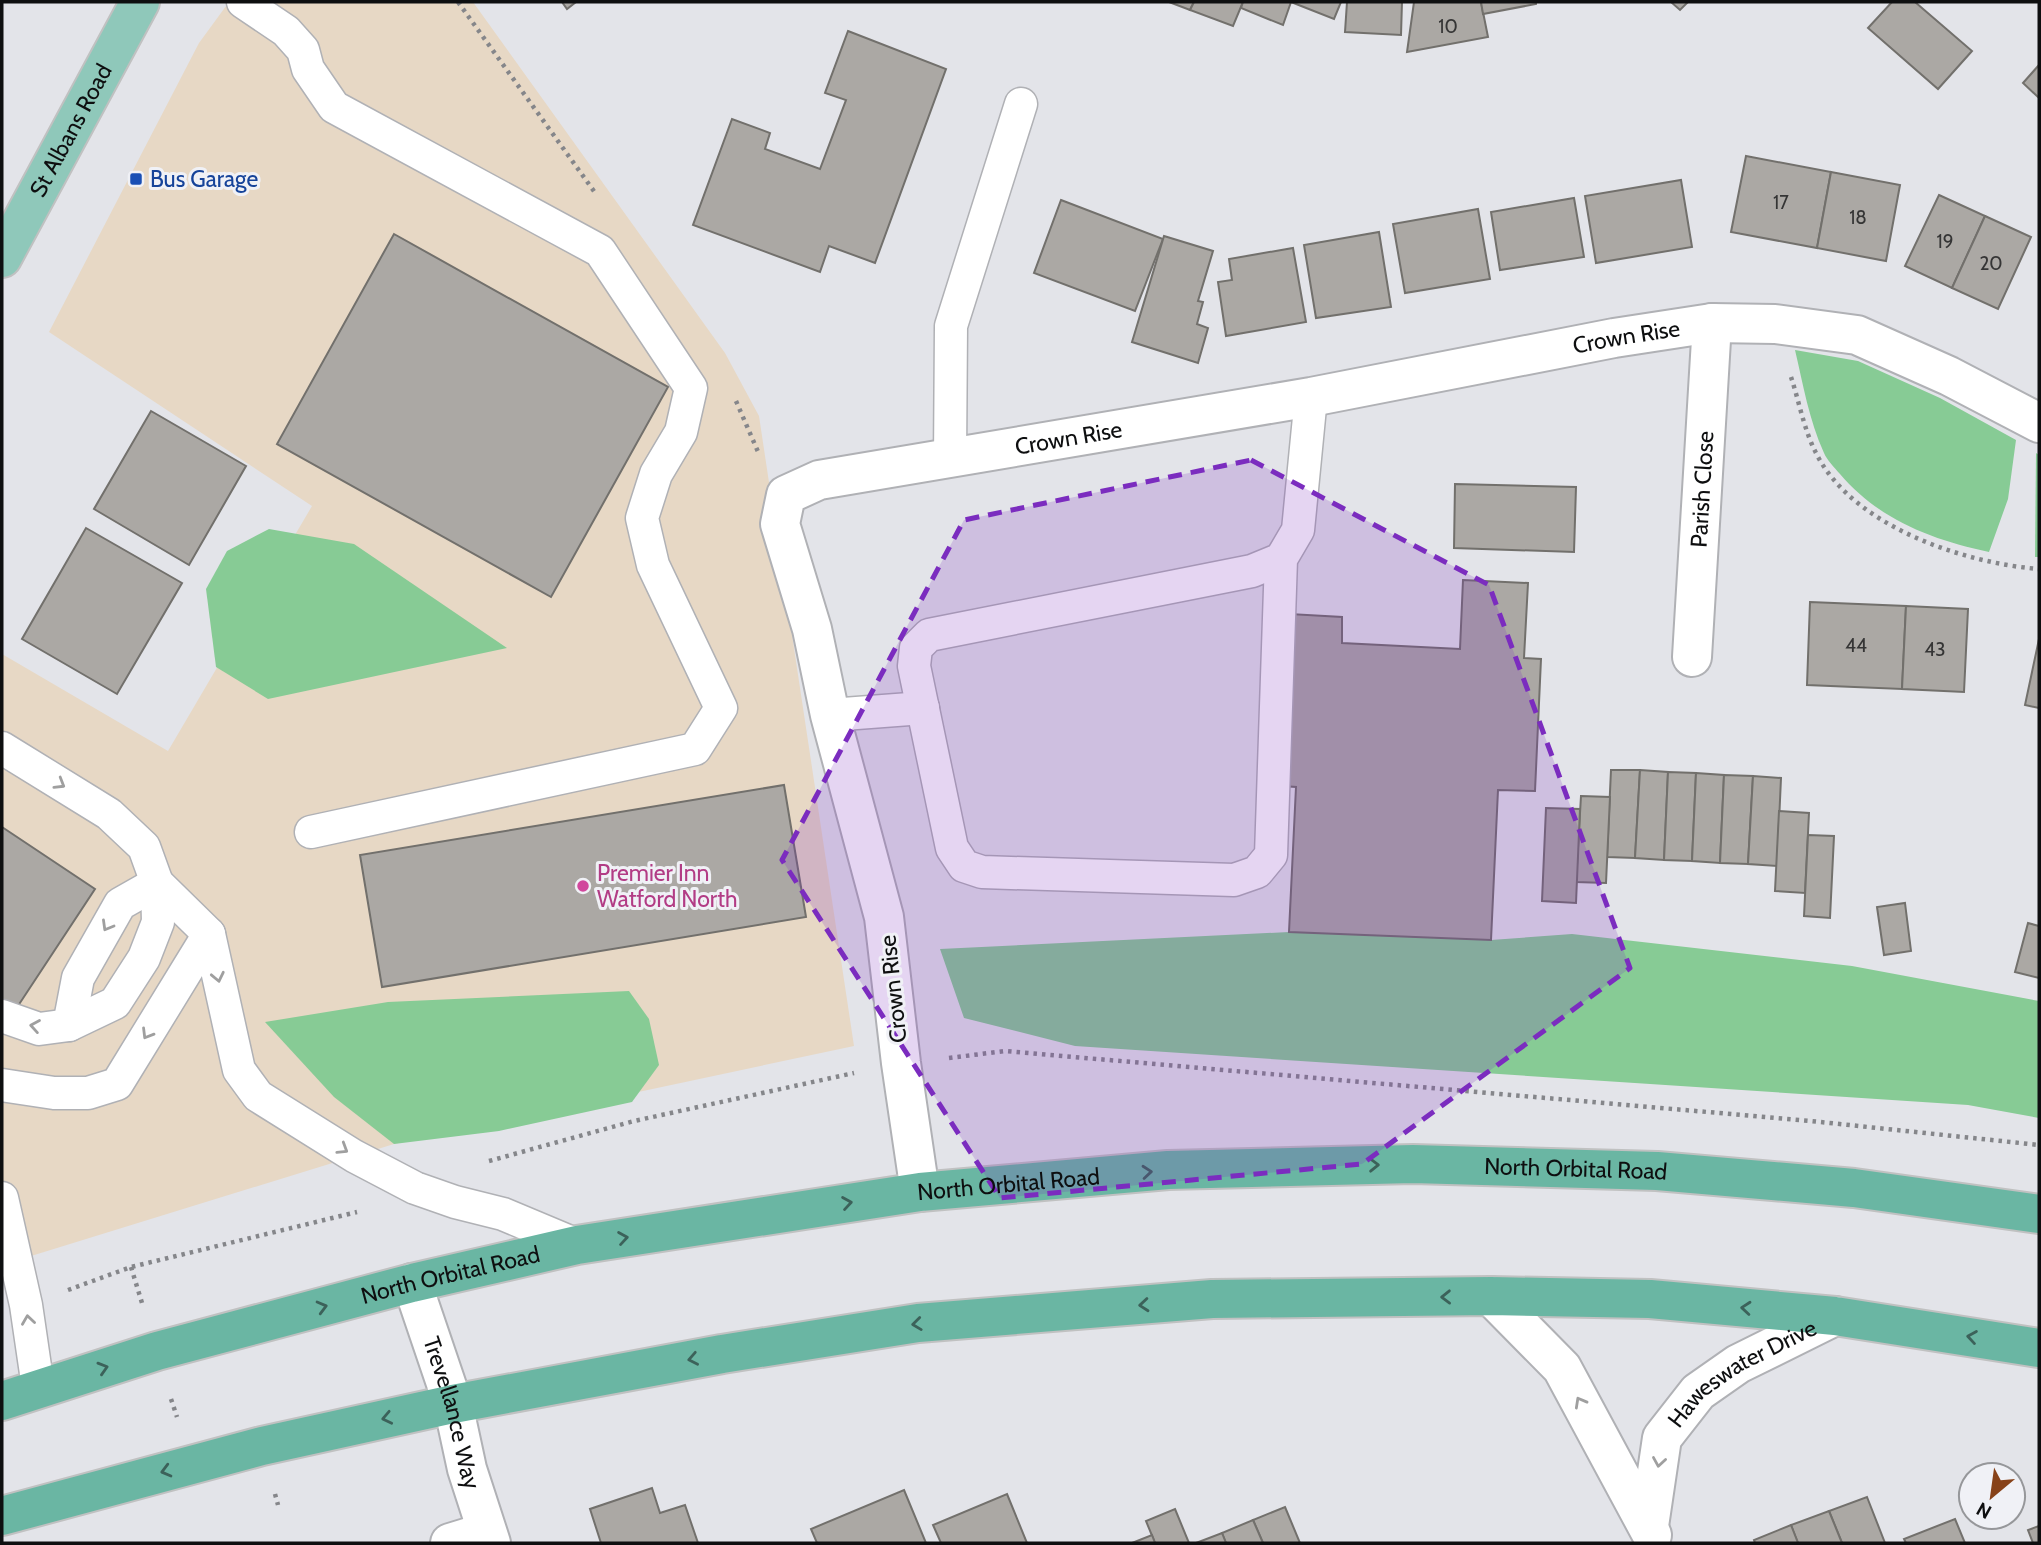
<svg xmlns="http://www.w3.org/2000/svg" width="2041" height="1545" font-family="Cabin,sans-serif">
  <rect width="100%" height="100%" fill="#e3e4e9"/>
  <path fill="#e7d8c5" d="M229,2H473L725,353L759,416L854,1046L394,1144L2,1265V654L168,751L312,506L49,332L199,43Z"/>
  <g fill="#87cb95">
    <path d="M1795,350L1858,361L1940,398L2016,440L2008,499L1989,552C1932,540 1878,519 1840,474C1834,467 1827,460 1824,453C1809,420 1803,384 1795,350Z"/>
    <path d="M2036,453L2039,455V557H2035Z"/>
    <path d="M269,529L354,544L507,648L268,699L216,667L206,589L227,551Z"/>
    <path d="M1289,932L1491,940L1572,934L1852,966L2039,1001V1118L1968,1105L1075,1046L964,1018L940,949Z"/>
    <path d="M629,991L649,1019L659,1065L632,1102L499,1131L394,1144L334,1097L265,1022L388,1002Z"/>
  </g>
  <g fill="#aba8a4" stroke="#72706c" stroke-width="2">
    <path d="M562,2H576L567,9Z"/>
    <path d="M1169,2H1194L1190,10Z"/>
    <path d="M1194,2H1243L1233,26L1190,10Z"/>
    <path d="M1243,2H1291L1283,25L1241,8Z"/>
    <path d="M1291,2H1341L1334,19Z"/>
    <path d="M1347,2H1402L1401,35L1345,32Z"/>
    <path d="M1414,2H1481L1488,37L1407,52Z"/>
    <path d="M1481,2H1536V4L1483,14Z"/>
    <path d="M1671,2H1688L1680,10Z"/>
    <path d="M1892,2H1915L1972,51L1938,89L1868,28Z"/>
    <path d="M848,31L946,69L875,263L829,246L820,272L693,225L732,119L770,133L765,149L820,169L846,100L825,93Z"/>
    <path d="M2039,65V98L2023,83Z"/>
    <path d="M1746,156L1831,172L1817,248L1731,232Z"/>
    <path d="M1831,172L1900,185L1886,261L1817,248Z"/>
    <path d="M1681,180L1692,247L1596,263L1585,196Z"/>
    <path d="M1939,195L1985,216L1952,288L1905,266Z"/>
    <path d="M1574,198L1584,257L1500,270L1491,212Z"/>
    <path d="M1061,200L1163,239L1135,311L1034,273Z"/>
    <path d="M1478,209L1490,279L1405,293L1393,224Z"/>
    <path d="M1985,216L2031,237L1998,309L1952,288Z"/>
    <path d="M1379,232L1391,307L1316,318L1304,245Z"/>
    <path d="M394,234L668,387L551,597L277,444Z"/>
    <path d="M1164,236L1213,251L1198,301L1203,302L1197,324L1208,328L1198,363L1132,342Z"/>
    <path d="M1293,248L1306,322L1226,336L1218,282L1232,280L1229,259Z"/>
    <path d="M151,411L246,466L189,565L94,509Z"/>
    <path d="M1455,484L1576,487L1574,552L1454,548Z"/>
    <path d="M86,528L182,583L117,694L22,639Z"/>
    <path d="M1463,580L1528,583L1524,658L1541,659L1535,791L1498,790L1491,940L1289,932L1296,787L1282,786L1290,614L1342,617V643L1460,649Z"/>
    <path d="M1810,602L1906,606L1902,689L1807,685Z"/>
    <path d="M1906,606L1968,609L1964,692L1902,689Z"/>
    <path d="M2039,639V708L2025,705Z"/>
    <path d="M1611,770H1640L1635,858L1607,857Z"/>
    <path d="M1640,770L1668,772L1664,860L1635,858Z"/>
    <path d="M1668,772L1696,773L1692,861L1664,860Z"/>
    <path d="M1696,773L1724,775L1720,863L1692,861Z"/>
    <path d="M1724,775L1753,776L1748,864L1720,863Z"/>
    <path d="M1753,776L1781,778L1777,866L1748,864Z"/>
    <path d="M784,785L806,917L382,987L360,855Z"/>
    <path d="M1581,796L1610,797L1606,883L1576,882Z"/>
    <path d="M1546,808L1580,809L1576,903L1542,901Z"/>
    <path d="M1779,811L1809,813L1805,893L1775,891Z"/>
    <path d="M2,827L95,889L12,1015L2,1009Z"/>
    <path d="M1808,835L1834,836L1830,918L1804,916Z"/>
    <path d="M1905,903L1911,951L1884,955L1877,907Z"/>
    <path d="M2028,923L2039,926V978L2015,972Z"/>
    <path d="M652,1488L660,1513L685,1505L698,1543H601L590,1509Z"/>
    <path d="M904,1490L926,1543H817L811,1529Z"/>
    <path d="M1007,1494L1027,1543H941L933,1525Z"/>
    <path d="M1867,1497L1885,1543H1842L1829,1511Z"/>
    <path d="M1285,1507L1300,1543H1263L1253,1520Z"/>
    <path d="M1175,1509L1189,1543H1155L1146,1521Z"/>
    <path d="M1829,1511L1842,1543H1798L1791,1525Z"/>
    <path d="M1955,1519L1965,1543H1906L1904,1539Z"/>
    <path d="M1253,1520L1263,1543H1226L1222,1533Z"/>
    <path d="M1791,1525L1798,1543H1755L1754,1540Z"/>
    <path d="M2039,1526V1543H2033L2028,1530Z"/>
    <path d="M1222,1533L1226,1543H1196Z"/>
    <path d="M1152,1535L1155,1543H1132Z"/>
  </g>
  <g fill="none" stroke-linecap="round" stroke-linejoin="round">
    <g stroke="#b0b1b5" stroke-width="35">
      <g id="service">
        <path d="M243,2L286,31L303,50L308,69L334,107L600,251L691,388L681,432L656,474L642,518L653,565L721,708L695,749L311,832"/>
        <path d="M950,459L951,326L1021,104"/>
        <path d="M1281,559L1271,855L1257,872L1234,880L982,872L964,866L952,848L914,666L916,648L929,635L1252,571L1281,559L1298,530L1311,397"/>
        <path d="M830,715L923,708"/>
        <path d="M2,748L109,814L144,847L157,883L158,922L144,958L115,1003L69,1025L39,1029L2,1016"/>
        <path d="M157,883L209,934L239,1070L258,1096L354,1156L415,1188L455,1202L503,1214L577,1245"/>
        <path d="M69,1025L78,978L120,904L157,883"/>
        <path d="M2,1085L54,1093H88L117,1084L209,934"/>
        <path d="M2,1198L26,1305L38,1387"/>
      </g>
    </g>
    <g stroke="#b0b1b5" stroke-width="42">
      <g id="minor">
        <path id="s1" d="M1692,657L1712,323"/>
        <path id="s2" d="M920,1192L901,1063L884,917L830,715L812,629L780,524L786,495L819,480L1311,397L1614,338L1712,323L1775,324L1857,335L1949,376L2039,423"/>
        <path id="s3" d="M412,1283L453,1404L467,1469L491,1543"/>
        <path d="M1491,1296L1562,1368L1652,1535"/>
        <path id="s4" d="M1649,1526L1662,1438L1698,1392L1738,1364L1835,1316"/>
        <path d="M450,1543L486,1532"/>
      </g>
    </g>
    <g stroke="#c0c1c1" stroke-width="42">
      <g id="primary">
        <path id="s5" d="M2,258L140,2"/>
      </g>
    </g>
    <g stroke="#c0c1c1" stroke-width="42">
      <g id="trunk">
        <path id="s6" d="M2,1401L157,1351L412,1283L577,1245L920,1192L1168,1170L1413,1164L1657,1171L1854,1188L2039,1214"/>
        <path d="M2,1516L262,1446L453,1404L722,1354L918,1323L1212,1299L1491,1296L1650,1299L1835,1316L2039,1348"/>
      </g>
    </g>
    <g stroke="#85868a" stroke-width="4.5" stroke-dasharray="3.5 5" stroke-linecap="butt">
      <path d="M458,2L596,194"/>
      <path d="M1791,377C1799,401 1804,430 1816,453C1852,526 1963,563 2039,569"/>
      <path d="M736,401L759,454"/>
      <path d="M949,1058L1005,1051L1811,1121L2039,1145"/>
      <path d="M489,1161L634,1121L854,1073"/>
      <path d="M131,1267L142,1303"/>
      <path d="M68,1290L131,1267L357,1212"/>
      <path d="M171,1399L177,1417"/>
      <path d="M275,1494L278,1505"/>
    </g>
    <use href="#service" stroke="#fff" stroke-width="32"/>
    <use href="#minor" stroke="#fff" stroke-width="38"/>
    <use href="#primary" stroke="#8fc8ba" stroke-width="38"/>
    <use href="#trunk" stroke="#6ab6a3" stroke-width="38"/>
  </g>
  <defs><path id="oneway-chevron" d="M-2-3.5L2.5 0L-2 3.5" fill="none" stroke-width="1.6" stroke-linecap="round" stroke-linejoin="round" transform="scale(1.75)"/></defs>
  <g stroke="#9f9f9f">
    <use href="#oneway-chevron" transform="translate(60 784) rotate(31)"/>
    <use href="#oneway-chevron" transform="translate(107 926) rotate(120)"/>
    <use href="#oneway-chevron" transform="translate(218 977) rotate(78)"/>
    <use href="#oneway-chevron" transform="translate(35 1026) rotate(-170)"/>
    <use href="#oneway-chevron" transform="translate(147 1034) rotate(121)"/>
    <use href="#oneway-chevron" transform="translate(343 1149) rotate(32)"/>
    <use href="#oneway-chevron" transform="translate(28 1320) rotate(-98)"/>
    <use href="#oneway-chevron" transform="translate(1580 1402) rotate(-119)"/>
    <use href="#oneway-chevron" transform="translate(1659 1462) rotate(99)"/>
  </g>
  <g stroke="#3c625a">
    <use href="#oneway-chevron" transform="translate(1374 1165) rotate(-1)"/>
    <use href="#oneway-chevron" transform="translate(1147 1172) rotate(-5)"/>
    <use href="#oneway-chevron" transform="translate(847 1203) rotate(-9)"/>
    <use href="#oneway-chevron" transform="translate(623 1238) rotate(-9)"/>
    <use href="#oneway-chevron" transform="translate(1446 1297) rotate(179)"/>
    <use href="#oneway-chevron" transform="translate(1144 1305) rotate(175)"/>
    <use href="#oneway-chevron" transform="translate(322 1307) rotate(-15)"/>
    <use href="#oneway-chevron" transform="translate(1746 1308) rotate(-175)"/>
    <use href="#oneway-chevron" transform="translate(917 1324) rotate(173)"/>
    <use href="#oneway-chevron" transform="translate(1972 1337) rotate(-171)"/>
    <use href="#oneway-chevron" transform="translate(693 1359) rotate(169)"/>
    <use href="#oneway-chevron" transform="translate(103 1368) rotate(-17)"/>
    <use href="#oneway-chevron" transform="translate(387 1418) rotate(168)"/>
    <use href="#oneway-chevron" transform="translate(166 1471) rotate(165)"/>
  </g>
  <path fill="#7b2cbf" fill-opacity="0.2" stroke="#7b2cbf" stroke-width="5" stroke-dasharray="14 9" stroke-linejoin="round" d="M1251,460L1489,585L1630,968L1362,1164L1000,1198L782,860L964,520Z"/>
  <rect fill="#1a4fb4" stroke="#f0f1f6" stroke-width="2.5" x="129" y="172" width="14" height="14" rx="3.5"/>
  <circle fill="#d1479c" stroke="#f0f1f6" stroke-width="2.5" cx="583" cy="886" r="7"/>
  <g text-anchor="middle" stroke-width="6" stroke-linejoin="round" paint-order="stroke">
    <g font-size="19" fill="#353535">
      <text x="1448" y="33">10</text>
      <text x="1781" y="209">17</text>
      <text x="1858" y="224">18</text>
      <text x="1945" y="248">19</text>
      <text x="1991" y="270">20</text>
      <text x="1856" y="652">44</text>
      <text x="1935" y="656">43</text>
    </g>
    <g font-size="23" fill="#0e0f10" stroke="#f0f1f6">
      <text dy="8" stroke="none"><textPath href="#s5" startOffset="145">St Albans Road</textPath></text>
      <text dy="8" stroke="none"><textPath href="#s2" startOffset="1570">Crown Rise</textPath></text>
      <text dy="8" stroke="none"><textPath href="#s2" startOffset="1003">Crown Rise</textPath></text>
      <text dy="8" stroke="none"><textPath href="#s1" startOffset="168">Parish Close</textPath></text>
      <text transform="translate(893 989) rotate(-96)" y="8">Crown Rise</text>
      <text dy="8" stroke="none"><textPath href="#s6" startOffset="1600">North Orbital Road</textPath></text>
      <text dy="8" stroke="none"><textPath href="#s6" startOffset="1032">North Orbital Road</textPath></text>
      <text dy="8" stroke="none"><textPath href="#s6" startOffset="466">North Orbital Road</textPath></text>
      <text dy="8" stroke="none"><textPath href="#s4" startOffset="194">Haweswater Drive</textPath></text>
      <text dy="8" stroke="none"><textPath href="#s3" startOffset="136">Trevellance Way</textPath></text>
    </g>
    <g font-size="23" fill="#164399" stroke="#f0f1f6" text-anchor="start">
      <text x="150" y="187">Bus Garage</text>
    </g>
    <g font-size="23" fill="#b23c85" stroke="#f0f1f6" text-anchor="start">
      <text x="597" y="881">Premier Inn<tspan x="597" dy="26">Watford North</tspan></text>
    </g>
  </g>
  <rect width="2041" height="1545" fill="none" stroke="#0e0f10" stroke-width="7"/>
  <g transform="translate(1992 1496) rotate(209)"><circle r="33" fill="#f0f1f6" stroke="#96979a" stroke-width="2"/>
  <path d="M0-5L12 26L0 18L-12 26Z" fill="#874219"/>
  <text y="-10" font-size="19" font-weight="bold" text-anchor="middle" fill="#0e0f10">N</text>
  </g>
</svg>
